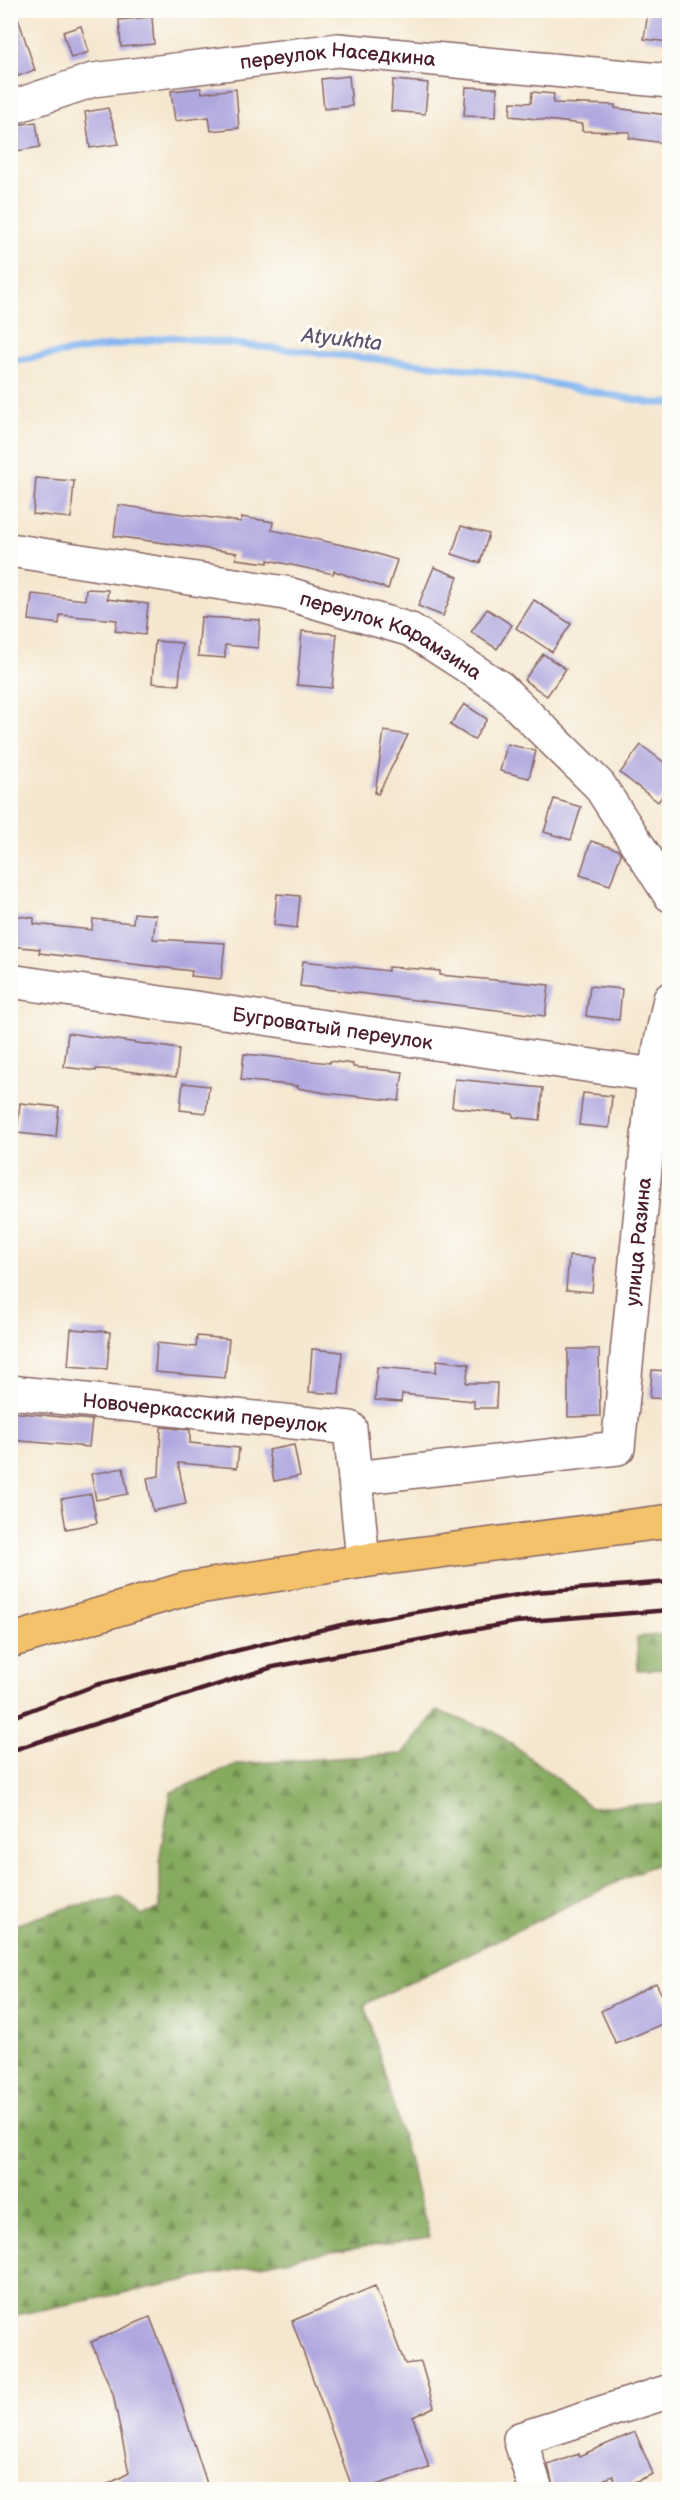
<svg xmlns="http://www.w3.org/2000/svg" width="680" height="2500" font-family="'Balsamiq Sans',sans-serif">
  <defs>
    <pattern id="forest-firs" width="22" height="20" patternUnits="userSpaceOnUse" patternTransform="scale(1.5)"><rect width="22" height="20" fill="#86aa5e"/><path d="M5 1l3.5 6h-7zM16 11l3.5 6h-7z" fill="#708a4e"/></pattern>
  </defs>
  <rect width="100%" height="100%" fill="#fdfcf7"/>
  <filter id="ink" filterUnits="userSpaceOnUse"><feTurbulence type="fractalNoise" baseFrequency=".0167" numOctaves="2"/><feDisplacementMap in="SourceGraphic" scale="12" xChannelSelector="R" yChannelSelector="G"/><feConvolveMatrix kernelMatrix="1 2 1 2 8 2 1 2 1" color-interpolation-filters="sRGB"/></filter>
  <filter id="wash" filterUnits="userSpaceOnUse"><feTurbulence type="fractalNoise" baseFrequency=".008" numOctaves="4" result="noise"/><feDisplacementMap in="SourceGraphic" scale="24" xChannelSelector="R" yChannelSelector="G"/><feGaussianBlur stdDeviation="1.35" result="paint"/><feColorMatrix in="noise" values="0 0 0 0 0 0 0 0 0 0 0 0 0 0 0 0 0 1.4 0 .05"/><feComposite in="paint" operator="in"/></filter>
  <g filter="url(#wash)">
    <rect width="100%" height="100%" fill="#f5e7cf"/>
    <g fill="url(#forest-firs)" stroke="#686444" stroke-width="1.5">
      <path d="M669,1634V1669L638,1670L637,1637Z"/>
      <path d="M437,1711L494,1731L558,1779L590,1807L669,1803L670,1860L644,1869L365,2004L430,2237L305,2256L11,2316V1926L73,1906L122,1898L142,1915L160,1909V1855L171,1792L237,1764L403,1754Z"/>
    </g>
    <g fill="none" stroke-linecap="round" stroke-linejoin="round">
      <path stroke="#84b6f1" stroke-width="7" d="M10,361L170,337L487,371L652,403H670"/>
    </g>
    <g id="blocks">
      <g fill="#b0a7df">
        <path d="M648,12L669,15V42L644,39Z"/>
        <path d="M152,17L154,44L121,47L119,20Z"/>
        <path d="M18,18L35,70L18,76L10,53V20Z"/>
        <path d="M81,26L89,52L71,58L63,32Z"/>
        <path d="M349,76L352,106L324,109L321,79Z"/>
        <path d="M393,80L428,83L425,114L391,111Z"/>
        <path d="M466,87L497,88L496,117L464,116Z"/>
        <path d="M201,88L202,93L236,89L239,128L211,131L209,117L175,121L171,91Z"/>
        <path d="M532,92L554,94L553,103L615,105V108L667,115L663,143L629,138L630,132L582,131V124L510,116L511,102L531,103Z"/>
        <path d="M108,108L119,144L90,148L85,112Z"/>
        <path d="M36,122L40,147L10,152V126Z"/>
        <path d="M36,478L74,481L71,518L33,514Z"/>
        <path d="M118,505L241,522L242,517L273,522L272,530L361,549L397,560L388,589L334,571L333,574L268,560V563L236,559L237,553L114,536Z"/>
        <path d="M461,526L489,534L480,563L452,554Z"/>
        <path d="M434,567L458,577L443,616L418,606Z"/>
        <path d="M86,589L108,590L107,599L148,604L145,635L115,631L117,620L60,615L59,624L29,620L32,594L85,600Z"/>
        <path d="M534,600L571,624L552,652L516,628Z"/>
        <path d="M487,609L512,625L497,649L471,632Z"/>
        <path d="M201,617L260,620L258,648L225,645V658L198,656Z"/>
        <path d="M302,631L337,634L332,688L297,685Z"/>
        <path d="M155,641L182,643L179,685L152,683Z"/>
        <path d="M543,654L566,669L547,696L524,680Z"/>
        <path d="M464,704L487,719L474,740L450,725Z"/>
        <path d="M384,731L408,735L378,794L375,793Z"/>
        <path d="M507,744L536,751L529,778L500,771Z"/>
        <path d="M641,745L669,766V787L658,802L620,773Z"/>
        <path d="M554,799L581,807L571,840L544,832Z"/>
        <path d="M591,841L619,850L621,854L610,885L580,875Z"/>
        <path d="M277,894L300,896L297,928L274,925Z"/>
        <path d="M134,913L156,915L153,939L225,943L221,979L191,976L192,971L39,953L40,949L10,946V915L34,918V924L92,930L93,919L133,923Z"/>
        <path d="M303,961L388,971V967L419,969L440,971V975L549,985L545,1016L300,986Z"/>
        <path d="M590,986L622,989L619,1020L586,1016Z"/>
        <path d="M68,1033L179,1049L176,1077L118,1070L96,1069V1071L64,1067Z"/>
        <path d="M244,1054L330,1063V1061L353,1064V1067L403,1072L399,1101L326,1093L297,1088L298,1086L241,1080Z"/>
        <path d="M455,1079L543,1088L540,1120L513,1117V1114L452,1107Z"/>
        <path d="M183,1083L209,1086L206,1113L180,1110Z"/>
        <path d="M583,1093L612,1096L609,1128L579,1125Z"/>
        <path d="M20,1103L59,1107L56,1137L17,1133Z"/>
        <path d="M569,1256L595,1258L592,1292L566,1290Z"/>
        <path d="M71,1329L110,1332L107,1369L68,1366Z"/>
        <path d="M197,1336L229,1339L225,1378L155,1372L157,1343L196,1347Z"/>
        <path d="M312,1349L342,1352L339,1394L309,1392Z"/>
        <path d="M568,1349H599L600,1416L568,1417Z"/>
        <path d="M437,1360L469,1364L466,1383H497L496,1408H474V1401L402,1394L401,1402L375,1400L377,1367L436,1372Z"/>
        <path d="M652,1370L669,1371V1399L650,1398Z"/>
        <path d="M10,1412L92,1420L89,1447L10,1440Z"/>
        <path d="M161,1427L190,1430V1443L239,1448L237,1468L178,1463L186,1504L153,1511L147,1478L159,1476Z"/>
        <path d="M294,1445L300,1476L274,1481L268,1450Z"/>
        <path d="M123,1468L128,1494L96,1500L91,1474Z"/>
        <path d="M91,1494L97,1523L66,1529L61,1499Z"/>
        <path d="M656,1983L669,2009V2021L616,2044L601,2011Z"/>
        <path d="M375,2286L405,2364L421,2362L434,2407L413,2417L429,2468L360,2490H353L292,2321Z"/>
        <path d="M150,2317L171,2372L209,2490H97L129,2473L113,2394L91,2342Z"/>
        <path d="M635,2432L653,2474L618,2489L613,2476L576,2490H554L548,2465L578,2454L579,2456Z"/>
      </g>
    </g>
  </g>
  <g filter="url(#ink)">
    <use href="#blocks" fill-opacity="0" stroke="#866564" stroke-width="1.5"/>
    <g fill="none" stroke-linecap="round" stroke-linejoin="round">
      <g stroke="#866564" stroke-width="36">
        <g id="minor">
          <path id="s1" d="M10,108L93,80L338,50L670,81"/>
          <path id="s2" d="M10,550L285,593L411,630L499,687L599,785L670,895"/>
          <path id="s3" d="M10,981L654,1075"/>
          <path id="s4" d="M10,1392L350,1428L363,1561"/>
          <path id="s5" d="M355,1478L618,1448L654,1075L670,999"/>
          <path d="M536,2490L520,2439L670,2391"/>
        </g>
      </g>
      <g stroke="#866564" stroke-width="36">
        <path id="major" d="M10,1641L186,1589L363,1561L670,1521"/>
      </g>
      <use href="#minor" stroke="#fff" stroke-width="33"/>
      <use href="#major" stroke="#f3c26a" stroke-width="33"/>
      <g stroke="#4a1f2b" stroke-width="4.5">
        <path d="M10,1718L96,1685L341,1625L535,1592L670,1582"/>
        <path d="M10,1751L273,1667L516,1622L670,1610"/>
      </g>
    </g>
  </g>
  <g text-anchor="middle" stroke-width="6" stroke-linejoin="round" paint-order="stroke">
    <g font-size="20" fill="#4a1f2b" stroke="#fdfcf7">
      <text dy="7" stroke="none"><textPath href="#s1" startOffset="334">переулок Наседкина</textPath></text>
      <text dy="7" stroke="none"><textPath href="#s2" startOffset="393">переулок Карамзина</textPath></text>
      <text dy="7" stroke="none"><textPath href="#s3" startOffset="326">Бугроватый переулок</textPath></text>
      <text dy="7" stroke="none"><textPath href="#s5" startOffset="472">улица Разина</textPath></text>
      <text dy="7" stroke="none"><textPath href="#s4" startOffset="196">Новочеркасский переулок</textPath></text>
    </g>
    <g font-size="21" font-style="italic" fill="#5e5470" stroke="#fdfcf7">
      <text transform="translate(342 339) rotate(6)" y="7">Atyukhta</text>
    </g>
  </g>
  <rect width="680" height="2500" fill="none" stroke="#fdfcf7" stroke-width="36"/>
</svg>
